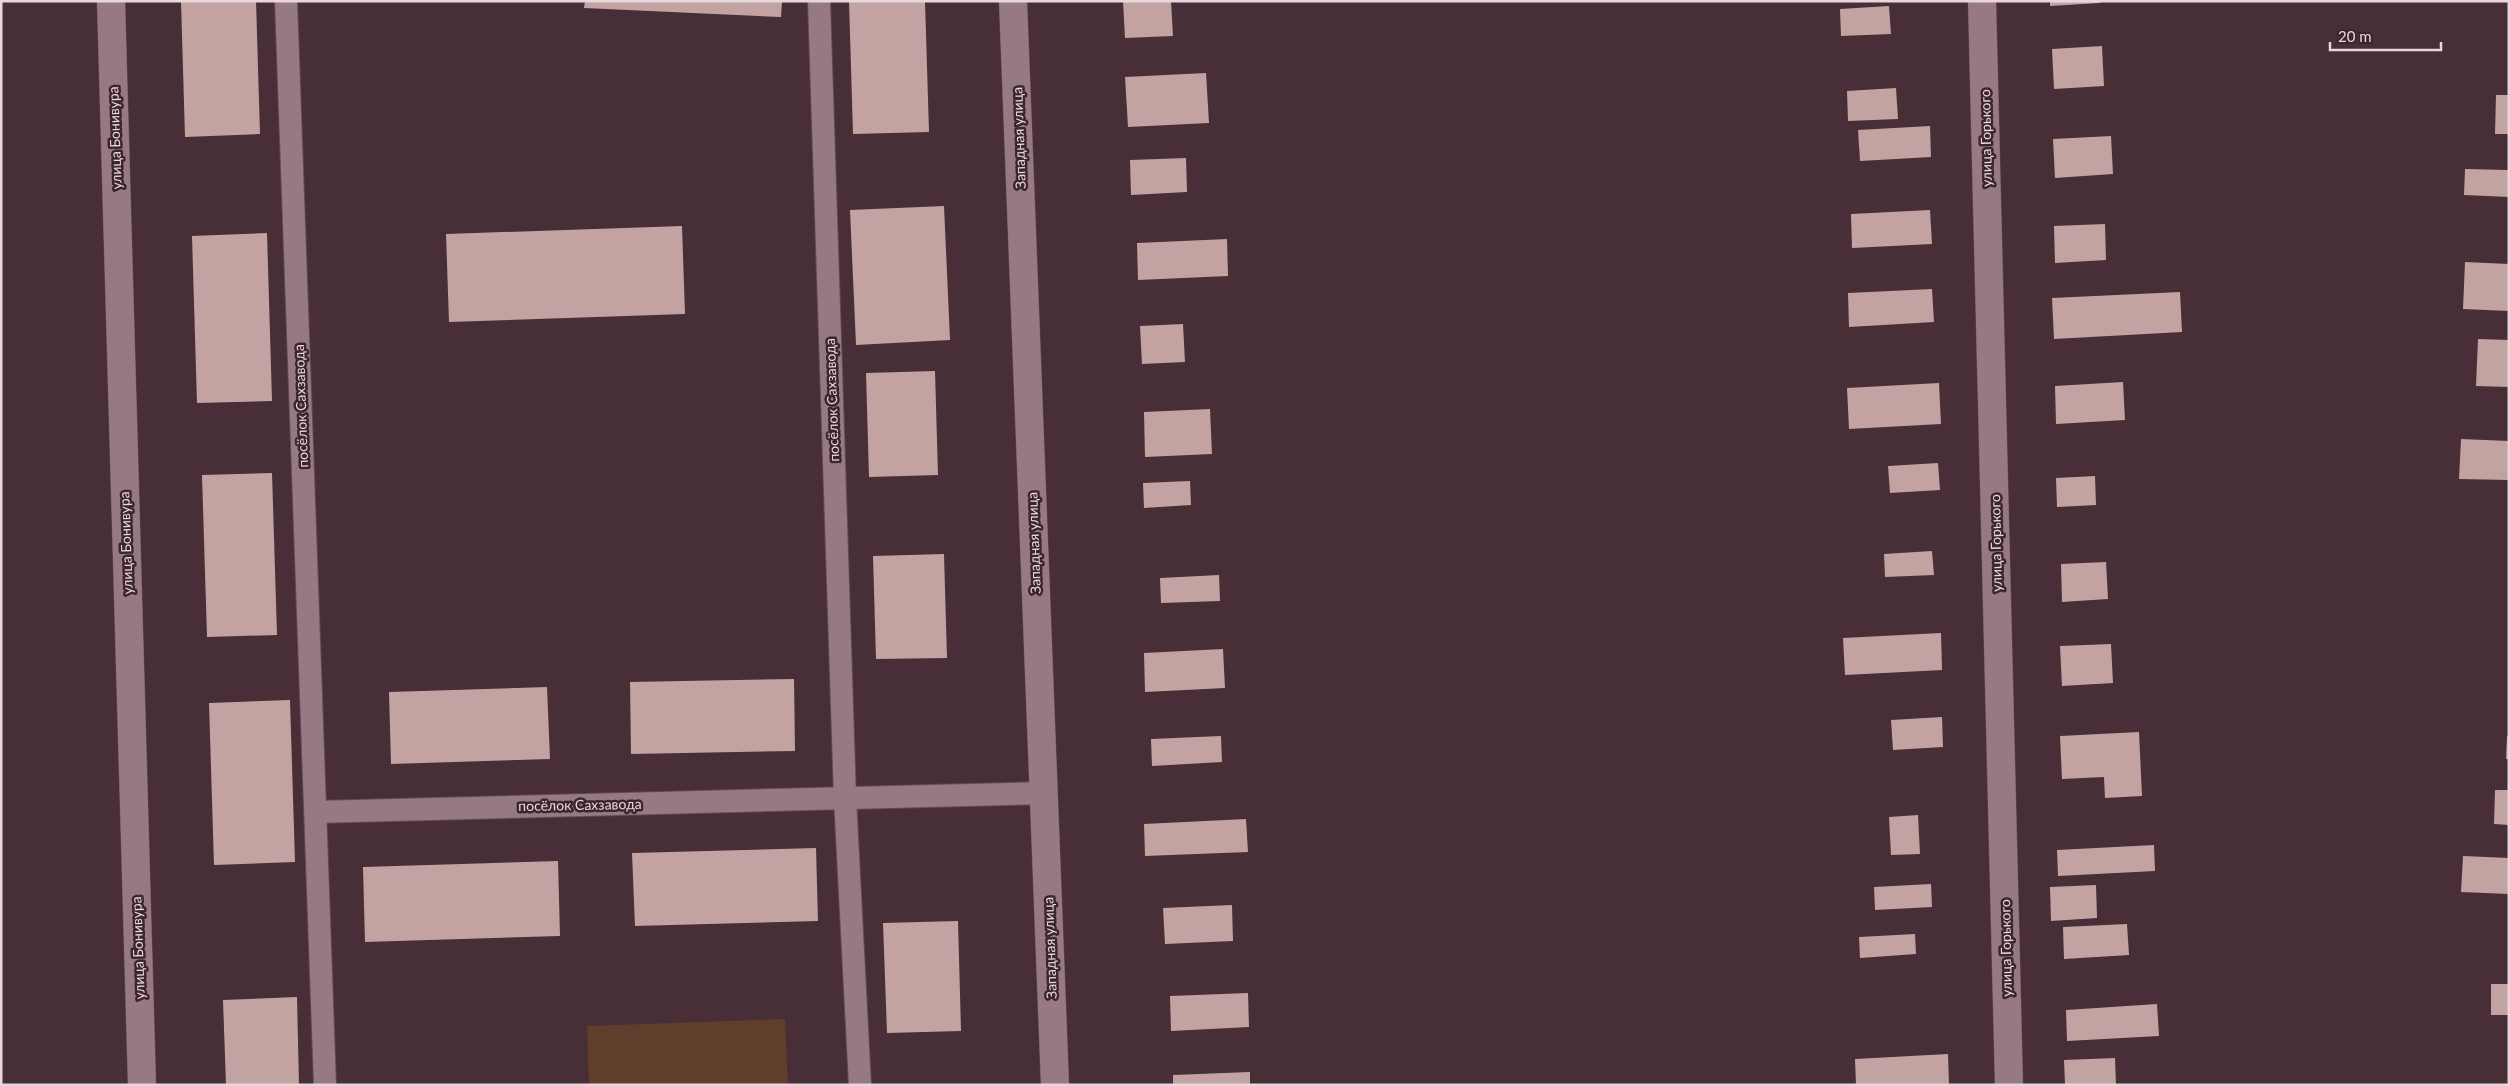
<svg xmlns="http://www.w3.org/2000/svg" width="2510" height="1086" font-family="Lato,sans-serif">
  <rect width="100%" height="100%" fill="#472e37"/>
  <path fill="#613d2c" d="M785,1019L788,1085H589L587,1026Z"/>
  <g fill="#c3a3a2">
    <path d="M181,1H256L260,134L185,137Z"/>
    <path d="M585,1H782L781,17L584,8Z"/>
    <path d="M849,1H925L929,132L853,134Z"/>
    <path d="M1123,1H1171L1173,36L1125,38Z"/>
    <path d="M2050,1H2100V3L2050,6Z"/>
    <path d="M1889,6L1891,34L1841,36L1840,9Z"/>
    <path d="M2102,46L2104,86L2054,89L2052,49Z"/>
    <path d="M1206,73L1209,123L1128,127L1125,77Z"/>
    <path d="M1896,88L1898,119L1848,121L1847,91Z"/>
    <path d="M2496,95H2509V134H2495Z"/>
    <path d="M1930,126L1931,157L1860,161L1858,130Z"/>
    <path d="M2111,136L2113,174L2055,178L2053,139Z"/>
    <path d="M1186,158L1187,192L1131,195L1130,160Z"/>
    <path d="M2465,169L2509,170V197L2464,195Z"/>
    <path d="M944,206L950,340L856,345L850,210Z"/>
    <path d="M1930,210L1932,244L1852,248L1851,214Z"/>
    <path d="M2105,224L2106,260L2055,263L2054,226Z"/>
    <path d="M682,226L685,314L449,322L446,234Z"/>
    <path d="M267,233L272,401L197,403L192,236Z"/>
    <path d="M1227,239L1228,276L1138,280L1137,243Z"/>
    <path d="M2465,262L2509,264V311L2463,309Z"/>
    <path d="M1932,289L1934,322L1849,327L1848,293Z"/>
    <path d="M2180,292L2182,332L2054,339L2052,298Z"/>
    <path d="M1183,324L1185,362L1142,364L1140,326Z"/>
    <path d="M2478,339L2509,340V387L2476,386Z"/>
    <path d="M935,371L938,475L869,477L866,373Z"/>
    <path d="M2123,382L2125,420L2056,424L2055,386Z"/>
    <path d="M1939,383L1941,424L1849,429L1847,388Z"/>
    <path d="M1210,409L1212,454L1145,457L1144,412Z"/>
    <path d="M2461,439L2509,441V480L2459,479Z"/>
    <path d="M1938,463L1940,490L1890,493L1888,466Z"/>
    <path d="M272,473L277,635L207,637L202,475Z"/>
    <path d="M2095,476L2096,505L2057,507L2056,478Z"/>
    <path d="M1190,481L1191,505L1144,508L1143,483Z"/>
    <path d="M1932,551L1934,575L1885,577L1884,554Z"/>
    <path d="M944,554L947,658L876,659L873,556Z"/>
    <path d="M2106,562L2108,599L2062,602L2061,564Z"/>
    <path d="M1219,575L1220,601L1161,603L1160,578Z"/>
    <path d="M1941,633L1942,670L1845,675L1843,638Z"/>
    <path d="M2111,644L2113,683L2062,686L2060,646Z"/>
    <path d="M1223,649L1225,688L1145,692L1144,653Z"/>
    <path d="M794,679L795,751L631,754L630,682Z"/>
    <path d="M547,687L550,759L391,764L389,692Z"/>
    <path d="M290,700L295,862L214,865L209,703Z"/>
    <path d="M1942,717L1943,747L1893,750L1891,720Z"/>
    <path d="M2139,732L2142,796L2105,798L2104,777L2062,779L2060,736Z"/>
    <path d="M1221,736L1222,762L1152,766L1151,739Z"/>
    <path d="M2507,736H2509V759H2506Z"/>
    <path d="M2495,790H2509V825L2494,824Z"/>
    <path d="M1918,815L1920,854L1891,855L1889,817Z"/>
    <path d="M1246,819L1248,852L1145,856L1144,824Z"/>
    <path d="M2154,845L2155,871L2058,876L2057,850Z"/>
    <path d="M816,848L818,921L635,926L632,853Z"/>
    <path d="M2463,856L2509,858V894L2461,892Z"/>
    <path d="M558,861L560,936L365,942L363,867Z"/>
    <path d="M1931,884L1932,907L1875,910L1874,887Z"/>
    <path d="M2096,885L2097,918L2051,921L2050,887Z"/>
    <path d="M1232,905L1233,941L1165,944L1163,908Z"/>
    <path d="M958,921L961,1031L887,1033L883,923Z"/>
    <path d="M2127,924L2129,955L2064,959L2063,927Z"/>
    <path d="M1915,934L1916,954L1860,958L1859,937Z"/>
    <rect x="2491" y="984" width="18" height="31"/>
    <path d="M1248,993L1249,1027L1171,1031L1170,996Z"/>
    <path d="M297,997L299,1085H226L223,1000Z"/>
    <path d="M2157,1004L2159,1036L2067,1041L2066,1010Z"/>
    <path d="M1948,1054L1949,1085H1856L1855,1059Z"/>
    <path d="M2115,1058L2116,1085H2065L2064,1060Z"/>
    <path d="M1250,1072V1085H1173V1075Z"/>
  </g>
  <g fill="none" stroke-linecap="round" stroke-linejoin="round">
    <g stroke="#614c54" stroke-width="24">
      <g id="lane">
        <path d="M286,1L325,1085"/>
        <path d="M819,1L845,798L860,1085"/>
        <path d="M316,812L1044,793"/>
      </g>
    </g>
    <g stroke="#614c54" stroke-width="29">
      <g id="street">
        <path d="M111,1L142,1085"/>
        <path d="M1982,1L2009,1085"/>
      </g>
    </g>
    <g stroke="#614c54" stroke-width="29">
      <path id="secondary" d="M1013,1L1055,1085"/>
    </g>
    <use href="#lane" stroke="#967983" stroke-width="22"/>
    <use href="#street" stroke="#967983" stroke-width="28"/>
    <use href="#secondary" stroke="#967983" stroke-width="28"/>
  </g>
  <g text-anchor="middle" stroke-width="5" stroke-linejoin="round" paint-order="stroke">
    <g font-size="14" fill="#e8d7dd" stroke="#3c252d">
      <text transform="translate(115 138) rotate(-92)" y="5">улица Бонивура</text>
      <text transform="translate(1019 138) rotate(-92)" y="5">Западная улица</text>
      <text transform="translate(1986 138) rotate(-91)" y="5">улица Горького</text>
      <text transform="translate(832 400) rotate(-92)" y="5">посёлок Сахзавода</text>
      <text transform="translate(301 406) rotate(-92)" y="5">посёлок Сахзавода</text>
      <text transform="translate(126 543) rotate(-92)" y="5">улица Бонивура</text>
      <text transform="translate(1034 543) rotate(-92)" y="5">Западная улица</text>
      <text transform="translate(1996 543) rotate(-91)" y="5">улица Горького</text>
      <text transform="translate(580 805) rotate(-1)" y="5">посёлок Сахзавода</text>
      <text transform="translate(138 948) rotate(-92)" y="5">улица Бонивура</text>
      <text transform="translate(1050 948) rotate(-92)" y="5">Западная улица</text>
      <text transform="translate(2006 948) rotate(-91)" y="5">улица Горького</text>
    </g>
  </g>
  <rect width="2510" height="1086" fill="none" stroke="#e8d7dd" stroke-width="5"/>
  <path d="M2330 42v8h111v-8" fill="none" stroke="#e8d7dd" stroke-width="2.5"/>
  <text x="2338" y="42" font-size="15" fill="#e8d7dd" stroke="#3c252d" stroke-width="4" paint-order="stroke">20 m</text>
</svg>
